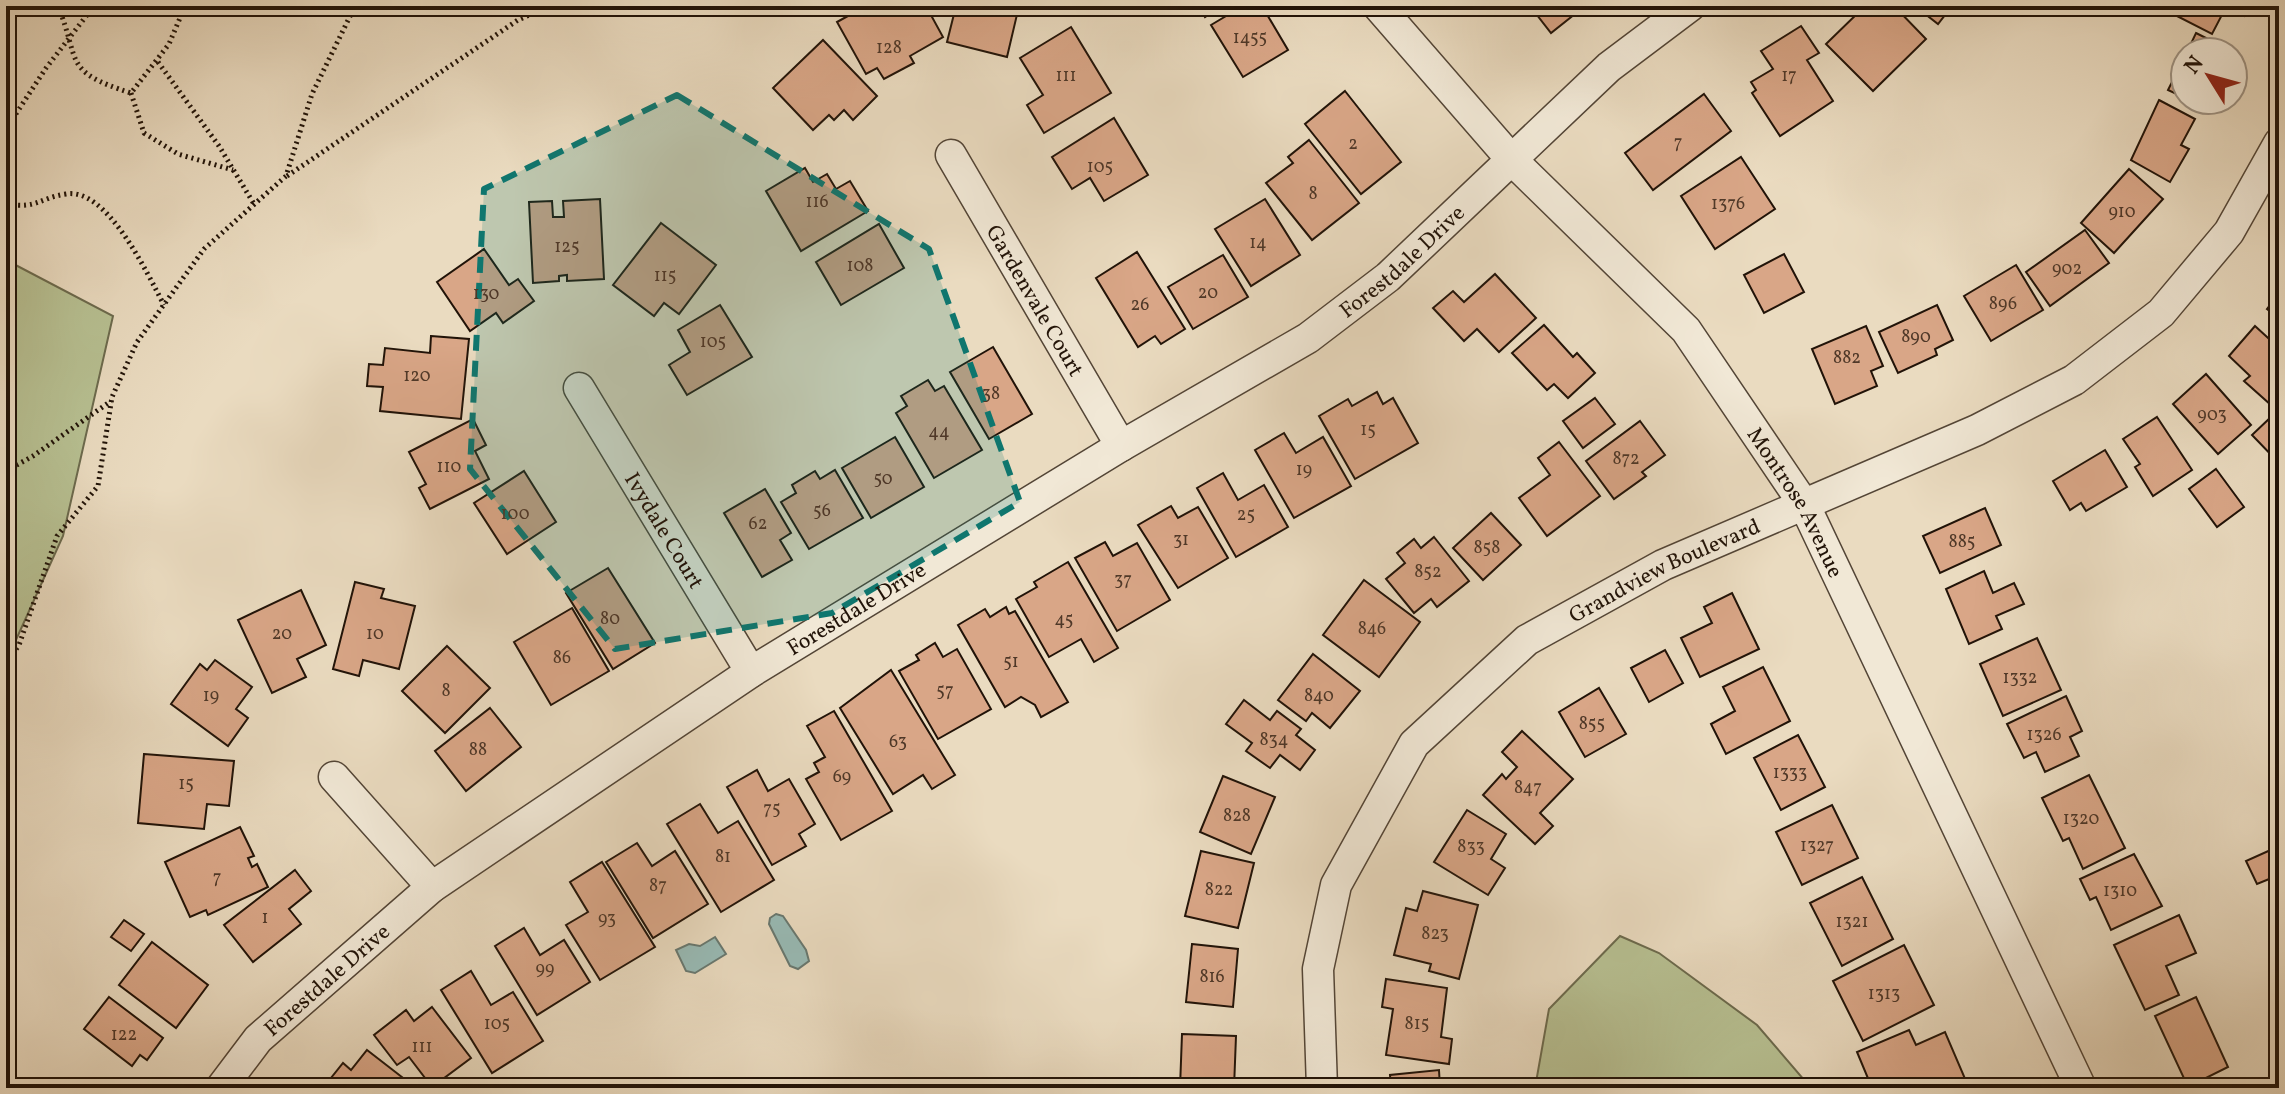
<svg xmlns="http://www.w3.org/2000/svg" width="2285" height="1094" font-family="Vollkorn,serif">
  <rect width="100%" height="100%" fill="#eadbc0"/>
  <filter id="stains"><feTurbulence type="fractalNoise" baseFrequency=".0025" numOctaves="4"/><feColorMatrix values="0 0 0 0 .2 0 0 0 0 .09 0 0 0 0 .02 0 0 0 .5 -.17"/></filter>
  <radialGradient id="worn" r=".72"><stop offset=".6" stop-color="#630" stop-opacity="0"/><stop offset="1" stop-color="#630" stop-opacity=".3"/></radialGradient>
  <g fill="#b7c092" stroke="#6c6a4d" stroke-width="2">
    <path d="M6,260L113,316L63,536L6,662Z"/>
    <path d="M1620,936L1659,953L1757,1025L1811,1088H1535L1549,1009Z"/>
  </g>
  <g fill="#98bbb6" stroke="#687870" stroke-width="2">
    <path d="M776,914L783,916L806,950L809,961L798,969L790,966L769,924L770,918Z"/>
    <path d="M715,937L726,954L695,973L686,971L676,950L689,944L700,946Z"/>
  </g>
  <g fill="#d9a687" stroke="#211308" stroke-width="2">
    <path d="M866,6H926L943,37L910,56L914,63L884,79L877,68L866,74L837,22Z"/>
    <path d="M956,6H1019L1007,57L947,42Z"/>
    <path d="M1199,6H1222L1205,17Z"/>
    <path d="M1243,6H1262L1288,50L1243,77L1211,25Z"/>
    <path d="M1530,6H1585L1551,33Z"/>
    <path d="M1878,6H1894L1926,39L1873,91L1826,44L1863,8L1869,15Z"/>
    <path d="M1915,6H1952L1938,24Z"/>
    <path d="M2174,6H2249L2244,16L2226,7L2212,34L2171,13Z"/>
    <path d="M1801,26L1819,53L1807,60L1833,101L1780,136L1752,93L1756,90L1751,82L1773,69L1761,51Z"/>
    <path d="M1071,27L1111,93L1044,133L1027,105L1043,95L1020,58Z"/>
    <path d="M2196,33L2234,52L2233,53L2187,52Z"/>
    <path d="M823,40L877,96L853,120L844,110L834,120L829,115L813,130L773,88Z"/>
    <path d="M2185,56V98L2168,90Z"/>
    <path d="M1345,91L1401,162L1361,194L1305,124Z"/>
    <path d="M1704,94L1731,131L1653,190L1625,153Z"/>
    <path d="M2159,100L2195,119L2181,145L2189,149L2170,182L2131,160Z"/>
    <path d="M2189,100H2210L2206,109Z"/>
    <path d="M1114,118L1148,175L1104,201L1090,178L1072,189L1052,157Z"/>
    <path d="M1309,140L1359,203L1312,240L1266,183L1293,163L1288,157Z"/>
    <path d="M1741,157L1775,209L1715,249L1681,196Z"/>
    <path d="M805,168L813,182L827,174L836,189L850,181L868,211L801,251L766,191Z"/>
    <path d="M2129,169L2163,199L2114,253L2081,223Z"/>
    <path d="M600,199L604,279L567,281V275L559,276V281L533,283L529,202L552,201L553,217H564L563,201Z"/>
    <path d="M1265,199L1300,255L1251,286L1215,229Z"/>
    <path d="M661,223L716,265L679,314L664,303L654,316L613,285Z"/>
    <path d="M879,224L904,268L841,305L816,262Z"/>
    <path d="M2085,230L2109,263L2050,306L2026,272Z"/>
    <path d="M484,249L509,285L518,279L534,301L503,323L496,313L470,331L437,282Z"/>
    <path d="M1137,252L1185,329L1161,344L1155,336L1138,347L1096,278Z"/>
    <path d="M1784,254L1804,292L1764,313L1744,275Z"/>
    <path d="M1223,255L1248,297L1193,329L1168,287Z"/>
    <path d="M2016,265L2043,310L1991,341L1964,296Z"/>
    <path d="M1495,274L1536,318L1499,352L1477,329L1464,341L1433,308L1453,291L1464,302Z"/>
    <path d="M2279,293V318L2267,309Z"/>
    <path d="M720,305L752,357L687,395L669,365L690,352L678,330Z"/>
    <path d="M1937,305L1953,340L1935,349L1937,355L1898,373L1879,332Z"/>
    <path d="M1544,325L1573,357L1577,353L1595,373L1568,398L1554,384L1547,390L1512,353Z"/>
    <path d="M1866,326L1883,366L1871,371L1877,386L1835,404L1812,349Z"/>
    <path d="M2255,326L2279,348V396L2271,405L2244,381L2250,376L2229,356Z"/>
    <path d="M431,336L469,339L461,419L380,411L383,387L367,386L369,364L383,365L385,348L430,353Z"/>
    <path d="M993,347L1032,414L989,439L950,372Z"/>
    <path d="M2206,374L2251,425L2218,454L2173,404Z"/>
    <path d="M928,380L935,391L944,386L982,450L934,478L896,413L907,406L901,396Z"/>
    <path d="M1377,392L1383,404L1393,398L1418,443L1355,479L1319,416L1348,399L1352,406Z"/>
    <path d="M1595,398L1615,424L1583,448L1563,421Z"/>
    <path d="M2157,417L2192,470L2153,496L2135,467L2140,464L2123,439Z"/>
    <path d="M2271,417L2279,425V463L2252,435Z"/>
    <path d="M473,419L486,445L475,451L489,479L430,509L419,488L426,484L409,452Z"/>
    <path d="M1640,421L1665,455L1642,472L1646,476L1614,499L1586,461Z"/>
    <path d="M1284,433L1296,453L1323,437L1351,486L1294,518L1255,450Z"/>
    <path d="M895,437L924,487L871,518L842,468Z"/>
    <path d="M1559,442L1600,496L1547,536L1519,498L1550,475L1538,458Z"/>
    <path d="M2105,450L2127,487L2086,511L2081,503L2070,510L2053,481Z"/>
    <path d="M2216,469L2244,507L2217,527L2189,489Z"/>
    <path d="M835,470L863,518L809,549L781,502L796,493L792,485L815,471L820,479Z"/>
    <path d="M524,471L556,522L507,554L474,503Z"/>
    <path d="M1223,473L1238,500L1264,485L1288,527L1236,557L1197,488Z"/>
    <path d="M765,489L791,533L780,540L792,560L762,577L724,513Z"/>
    <path d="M1171,506L1178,518L1198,507L1228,558L1178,588L1138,525Z"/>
    <path d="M1985,508L2001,545L1940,573L1923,536Z"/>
    <path d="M1491,513L1521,545L1483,580L1453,548Z"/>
    <path d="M1434,537L1469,581L1437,607L1431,599L1414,613L1386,579L1405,563L1397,553L1414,539L1421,548Z"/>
    <path d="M1105,542L1113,556L1137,543L1170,600L1117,631L1075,558Z"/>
    <path d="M1068,562L1118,648L1094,662L1081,639L1049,657L1016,599L1037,587L1034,582Z"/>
    <path d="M608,568L655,643L613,669L566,593Z"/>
    <path d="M1984,571L1993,593L2014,583L2024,604L1996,616L2002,629L1969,644L1946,589Z"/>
    <path d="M1364,580L1420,622L1379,677L1323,635Z"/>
    <path d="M355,582L384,589L381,598L415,606L399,669L363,660L359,676L333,669Z"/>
    <path d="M301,590L326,645L297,659L306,677L272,693L238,620Z"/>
    <path d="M1732,593L1759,649L1700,677L1681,638L1712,623L1704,607Z"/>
    <path d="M1006,607L1009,614L1015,611L1068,702L1041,717L1035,705L1021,697L1005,707L958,625L985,609L990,617Z"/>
    <path d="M572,608L609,671L551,705L514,642Z"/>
    <path d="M2037,638L2061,690L2003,716L1980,664Z"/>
    <path d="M935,643L943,657L957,649L991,709L938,739L899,671L919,660L916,655Z"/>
    <path d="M447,646L490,688L445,733L402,691Z"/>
    <path d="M1665,650L1683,683L1649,702L1631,668Z"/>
    <path d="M1313,654L1360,691L1330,728L1312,713L1306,721L1278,700Z"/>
    <path d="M215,660L252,687L236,709L248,718L228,746L171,704L200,664L207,670Z"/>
    <path d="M1763,667L1790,721L1726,754L1711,724L1735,711L1723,687Z"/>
    <path d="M891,670L955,775L932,789L923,775L893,794L840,708Z"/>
    <path d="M1599,688L1626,734L1585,757L1559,712Z"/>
    <path d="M2066,696L2082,731L2070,737L2079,756L2045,772L2036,752L2024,758L2007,724Z"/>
    <path d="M1244,700L1270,720L1277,711L1301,729L1296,735L1315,750L1300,770L1280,755L1270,768L1246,751L1252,743L1226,724Z"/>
    <path d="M490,708L521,747L466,791L435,751Z"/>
    <path d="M834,711L892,811L841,840L806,779L819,772L814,763L825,757L807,726Z"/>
    <path d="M1522,731L1573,779L1540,813L1553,826L1535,844L1483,795L1502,774L1506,779L1517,767L1502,752Z"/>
    <path d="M1798,735L1825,787L1781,810L1754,758Z"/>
    <path d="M144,754L234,761L229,806L207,804L204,829L138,823Z"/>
    <path d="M757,770L768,791L789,779L815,824L799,834L806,846L772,865L727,787Z"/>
    <path d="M2089,775L2125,848L2083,869L2069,838L2063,841L2042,798Z"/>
    <path d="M1223,776L1275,797L1251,854L1200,832Z"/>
    <path d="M2279,792V822L2273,794Z"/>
    <path d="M700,804L718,833L738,821L774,880L721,912L667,824Z"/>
    <path d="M1832,805L1858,858L1802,885L1776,832Z"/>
    <path d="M1467,810L1506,834L1491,859L1505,868L1488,895L1434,862Z"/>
    <path d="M240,827L254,856L248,858L252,867L257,864L268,887L208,915L206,910L190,917L165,862Z"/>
    <path d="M637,843L652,866L675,851L708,904L653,938L606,862Z"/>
    <path d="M2275,848L2279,875L2257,884L2246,861Z"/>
    <path d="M1201,851L1254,863L1238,928L1185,916Z"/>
    <path d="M2134,854L2162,906L2111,930L2096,897L2090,900L2080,879Z"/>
    <path d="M602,862L655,947L600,980L566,925L588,912L570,882Z"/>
    <path d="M295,870L311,891L289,909L301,924L253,962L224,925Z"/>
    <path d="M1862,877L1893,939L1842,966L1810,903Z"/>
    <path d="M1423,891L1478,905L1459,979L1429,971L1431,964L1394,955L1406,908L1417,911Z"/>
    <path d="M2179,915L2196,953L2166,966L2179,995L2145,1010L2114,945Z"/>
    <path d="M124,920L144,934L131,951L111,937Z"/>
    <path d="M524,928L540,955L564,940L590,982L537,1015L495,946Z"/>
    <path d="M152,942L208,985L176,1028L119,985Z"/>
    <path d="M1192,944L1238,949L1233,1007L1186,1002Z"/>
    <path d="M1904,945L1934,1005L1863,1041L1833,981Z"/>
    <path d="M471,971L491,1005L513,992L543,1041L492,1073L441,990Z"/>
    <path d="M1386,979L1447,988L1441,1037L1452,1039L1449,1064L1386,1055L1393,1009L1382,1007Z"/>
    <path d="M109,997L163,1038L147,1060L140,1055L132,1066L84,1029Z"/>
    <path d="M2196,997L2228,1067L2188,1087L2155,1016Z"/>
    <path d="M432,1007L471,1058L432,1087L409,1057L397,1065L374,1035L406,1010L414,1021Z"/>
    <path d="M1909,1030L1916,1045L1945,1032L1966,1081L1950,1088H1872L1857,1052Z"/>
    <path d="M1182,1034L1236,1036L1234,1088H1180Z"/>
    <path d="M367,1050L416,1088H323L343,1063L351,1070Z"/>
    <path d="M1439,1070L1440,1088H1391L1390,1075Z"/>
  </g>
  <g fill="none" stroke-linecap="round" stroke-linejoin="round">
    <g stroke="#534536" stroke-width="33">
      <g id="minor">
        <path id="s1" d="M1378,6L1511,159L1686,330L1805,506L2081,1088"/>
        <path id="s2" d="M951,155L1121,446"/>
        <path id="s3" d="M579,388L751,672"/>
        <path d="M334,777L432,887"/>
        <path id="s4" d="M221,1088L258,1039L432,887L751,672L1121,446L1308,338L1388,277L1609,67L1690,6"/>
        <path id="s5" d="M1322,1088L1318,969L1336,885L1414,744L1527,640L1663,565L1977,430L2074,380L2161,313L2229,232L2279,143"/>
      </g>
    </g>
    <g stroke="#211308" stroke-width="5" stroke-dasharray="2 4" stroke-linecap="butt">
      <path d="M58,6C81,63 62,71 131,93L169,44L185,6"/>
      <path d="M158,62L219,146L254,204"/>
      <path d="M131,93L144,133L178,154L233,170"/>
      <path d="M6,129L46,68L94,6"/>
      <path d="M287,176L518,20L550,6"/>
      <path d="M6,204C38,209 39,198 66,194C107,187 147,273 164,305"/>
      <path d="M6,471L33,456L111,401"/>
      <path d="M6,664L19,645L57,536L98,486L112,397L137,342L204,249L286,176L312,94L355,6"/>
    </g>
    <use href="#minor" stroke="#f1e8d6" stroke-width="30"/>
  </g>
  <path fill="#0f766e" fill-opacity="0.2" stroke="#0f766e" stroke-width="6" stroke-dasharray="16 10" stroke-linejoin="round" d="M677,95L929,249L1020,502L832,613L615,649L470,469L484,189Z"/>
  <g text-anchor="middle" stroke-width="8" stroke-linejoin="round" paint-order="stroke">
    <g font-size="18" fill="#4f3828">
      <text x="1250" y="43">1455</text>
      <text x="889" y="53">128</text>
      <text x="1066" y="81">111</text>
      <text x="1789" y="81">17</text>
      <text x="1678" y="148">7</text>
      <text x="1353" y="149">2</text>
      <text x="1100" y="172">105</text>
      <text x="1313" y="199">8</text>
      <text x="817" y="207">116</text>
      <text x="1728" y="209">1376</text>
      <text x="2122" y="217">910</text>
      <text x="1258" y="248">14</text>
      <text x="567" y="252">125</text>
      <text x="860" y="271">108</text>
      <text x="2067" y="274">902</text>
      <text x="665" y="281">115</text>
      <text x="1208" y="298">20</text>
      <text x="486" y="299">130</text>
      <text x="2003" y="309">896</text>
      <text x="1140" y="310">26</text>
      <text x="1916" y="342">890</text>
      <text x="713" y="347">105</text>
      <text x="1847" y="363">882</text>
      <text x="417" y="381">120</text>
      <text x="991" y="399">38</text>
      <text x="2212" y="420">903</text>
      <text x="1368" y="435">15</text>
      <text x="939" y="437">44</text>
      <text x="1626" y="464">872</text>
      <text x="449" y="472">110</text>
      <text x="1304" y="475">19</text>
      <text x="883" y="484">50</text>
      <text x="822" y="516">56</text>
      <text x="515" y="519">100</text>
      <text x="1246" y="520">25</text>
      <text x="758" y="529">62</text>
      <text x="1181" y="545">31</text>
      <text x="1962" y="547">885</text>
      <text x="1487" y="553">858</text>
      <text x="1428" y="577">852</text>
      <text x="1123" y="585">37</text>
      <text x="610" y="624">80</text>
      <text x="1064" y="625">45</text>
      <text x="1372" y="634">846</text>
      <text x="282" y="639">20</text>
      <text x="375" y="639">10</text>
      <text x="562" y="663">86</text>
      <text x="1011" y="667">51</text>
      <text x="2020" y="683">1332</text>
      <text x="446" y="696">8</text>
      <text x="945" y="696">57</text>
      <text x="211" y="701">19</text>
      <text x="1319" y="701">840</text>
      <text x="1592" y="729">855</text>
      <text x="2044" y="740">1326</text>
      <text x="1274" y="745">834</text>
      <text x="898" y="747">63</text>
      <text x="478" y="755">88</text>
      <text x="1790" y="778">1333</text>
      <text x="842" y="782">69</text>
      <text x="186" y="789">15</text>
      <text x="1528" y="793">847</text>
      <text x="772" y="814">75</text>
      <text x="1237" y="821">828</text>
      <text x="2081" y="824">1320</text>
      <text x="1817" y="851">1327</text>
      <text x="1471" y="852">833</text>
      <text x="723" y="862">81</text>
      <text x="217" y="883">7</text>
      <text x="658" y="891">87</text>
      <text x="1219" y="895">822</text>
      <text x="2120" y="896">1310</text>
      <text x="265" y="923">1</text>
      <text x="607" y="924">93</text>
      <text x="1852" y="927">1321</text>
      <text x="1435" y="939">823</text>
      <text x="545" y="974">99</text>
      <text x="1212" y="982">816</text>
      <text x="1884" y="999">1313</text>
      <text x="497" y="1029">105</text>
      <text x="1417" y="1029">815</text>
      <text x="124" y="1040">122</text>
      <text x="422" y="1052">111</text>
    </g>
    <g font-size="22" fill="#211308" stroke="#f1e8d6">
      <text dy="8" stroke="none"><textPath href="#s4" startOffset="1448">Forestdale Drive</textPath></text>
      <text dy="8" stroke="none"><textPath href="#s2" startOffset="168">Gardenvale Court</textPath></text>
      <text dy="8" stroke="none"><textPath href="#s1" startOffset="652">Montrose Avenue</textPath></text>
      <text dy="8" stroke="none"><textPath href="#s3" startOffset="166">Ivydale Court</textPath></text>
      <text dy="8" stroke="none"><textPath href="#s5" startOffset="674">Grandview Boulevard</textPath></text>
      <text dy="8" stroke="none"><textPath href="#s4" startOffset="800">Forestdale Drive</textPath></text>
      <text dy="8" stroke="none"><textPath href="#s4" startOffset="152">Forestdale Drive</textPath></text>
    </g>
  </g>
  <rect width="2285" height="1094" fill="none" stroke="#eadbc0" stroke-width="32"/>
  <rect x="8" y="8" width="2269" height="1078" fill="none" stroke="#211308" stroke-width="4"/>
  <rect x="16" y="16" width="2253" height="1062" fill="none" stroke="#211308" stroke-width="2"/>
  <g transform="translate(2209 76) rotate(307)"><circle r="38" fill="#f1e8d6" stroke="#9e9384" stroke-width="2"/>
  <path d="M0-6L14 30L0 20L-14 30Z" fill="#8f2418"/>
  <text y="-12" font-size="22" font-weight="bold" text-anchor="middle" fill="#211308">N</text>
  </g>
  <rect width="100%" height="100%" filter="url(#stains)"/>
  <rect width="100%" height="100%" fill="url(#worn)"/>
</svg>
